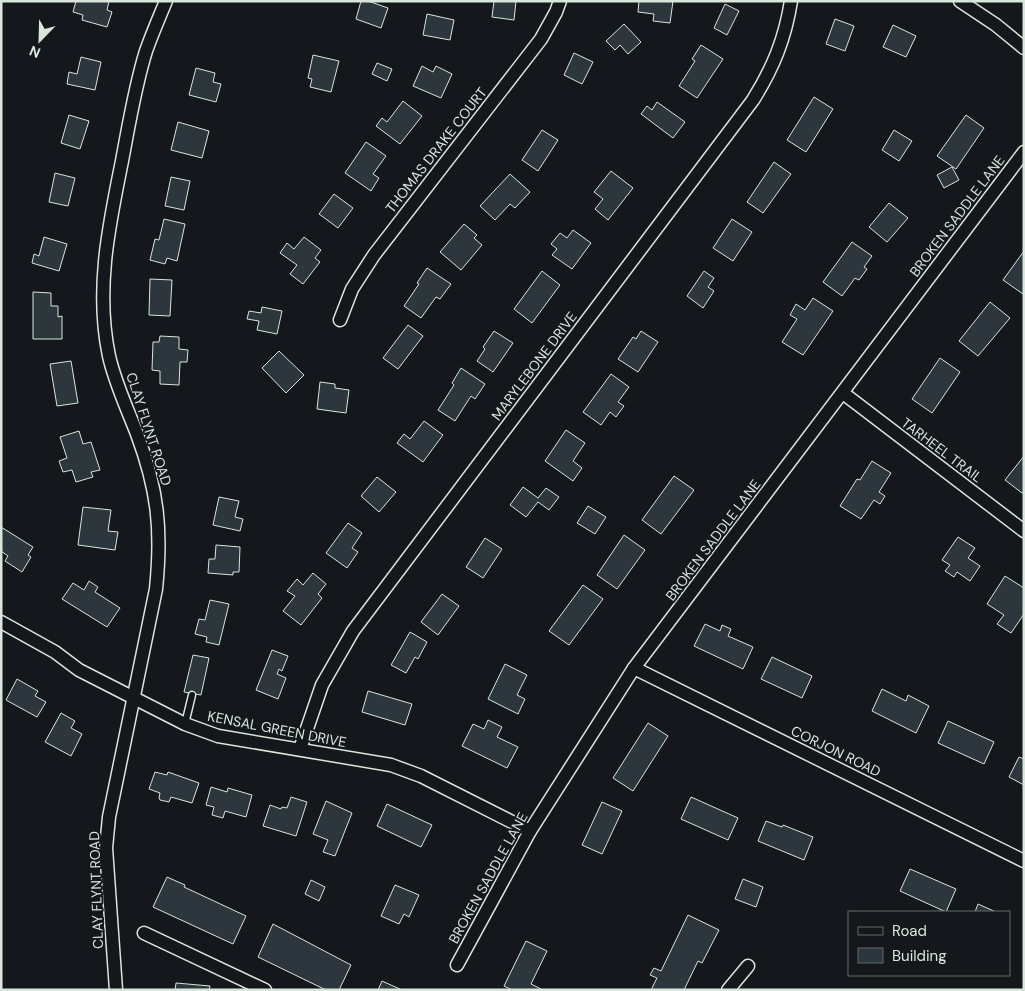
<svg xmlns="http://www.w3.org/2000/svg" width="1025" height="991" font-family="'DM Sans',sans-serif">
  <rect width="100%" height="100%" fill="#14181c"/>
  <g fill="#2c363c" stroke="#d8e6dc">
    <path d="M76,1H109L107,10L112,12L107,27L82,20L83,15L73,12Z"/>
    <path d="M361,1H368L388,8L381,28L356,19Z"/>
    <path d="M494,1H516L514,20L492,17Z"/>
    <path d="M639,1H673L670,23L653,21L654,14L638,12Z"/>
    <path d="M725,4L739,11L727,35L714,28Z"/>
    <path d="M427,14L454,20L450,40L423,35Z"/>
    <path d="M835,19L854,26L845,51L826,44Z"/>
    <path d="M624,24L641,42L628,54L620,45L615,50L606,41Z"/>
    <path d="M893,25L916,36L906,57L883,47Z"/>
    <path d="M701,45L723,59L697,98L679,86L695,61L692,59Z"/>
    <path d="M574,53L593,62L582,84L564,75Z"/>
    <path d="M313,55L339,61L331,92L310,87L312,79L308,78Z"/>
    <path d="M81,57L101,62L95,90L67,84L69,72L77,74Z"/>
    <path d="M377,63L392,69L387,81L372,74Z"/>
    <path d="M422,66L433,72L436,66L452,74L441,98L413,86Z"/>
    <path d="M196,68L215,73L213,82L221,84L216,102L189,95Z"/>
    <path d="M814,97L833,109L806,152L787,140Z"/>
    <path d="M403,101L422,116L400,144L376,126L382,118L387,122Z"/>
    <path d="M657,102L685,122L673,138L641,114L647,106L652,110Z"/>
    <path d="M69,115L89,121L80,149L61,143Z"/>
    <path d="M966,115L984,128L956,169L937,156Z"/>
    <path d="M178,122L209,131L202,158L171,150Z"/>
    <path d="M542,130L558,140L538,171L522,160Z"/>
    <path d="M894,130L912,141L899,161L882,150Z"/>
    <path d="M366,142L386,156L373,174L379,178L371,191L345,173Z"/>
    <path d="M774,162L791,174L763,213L747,202Z"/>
    <path d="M952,167L959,180L944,188L937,175Z"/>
    <path d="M611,171L633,188L608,220L595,209L603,199L594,192Z"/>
    <path d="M55,173L75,178L68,206L49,202Z"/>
    <path d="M510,174L530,192L515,208L510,204L495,220L480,206Z"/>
    <path d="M171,177L190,181L184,210L165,206Z"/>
    <path d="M334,194L353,208L338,228L319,214Z"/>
    <path d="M889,203L908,218L887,242L869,227Z"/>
    <path d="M164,219L185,224L177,261L167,258L165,264L150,260L155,239L159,240Z"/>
    <path d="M732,219L752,232L733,261L713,248Z"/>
    <path d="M464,224L477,235L474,238L482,245L461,270L440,252Z"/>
    <path d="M573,230L591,243L572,269L552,255L557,249L551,244L560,233L567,238Z"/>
    <path d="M44,237L67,244L59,271L32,263L34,254L39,256Z"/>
    <path d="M304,237L321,250L315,258L320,262L303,284L290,274L297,265L280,253L287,243L294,249Z"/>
    <path d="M852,242L872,256L864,267L867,269L859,280L855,278L842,296L823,282Z"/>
    <path d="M1024,251V293L1023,294L1003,280Z"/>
    <path d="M427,268L451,284L440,299L436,297L421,318L404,306L419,284L417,283Z"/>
    <path d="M542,271L560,285L532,323L514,309Z"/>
    <path d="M704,271L714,278L708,287L714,291L703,308L687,296Z"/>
    <path d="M150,279L172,280L170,316L149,315Z"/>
    <path d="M33,292L51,293V306H58V317L62,316V339H33Z"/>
    <path d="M813,298L833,311L803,355L782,342L797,319L790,315L796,304L805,310Z"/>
    <path d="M990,302L1010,318L978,356L959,341Z"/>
    <path d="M262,307L282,311L277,334L257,330L259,321L247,319L249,311L261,313Z"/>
    <path d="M408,325L423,336L398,369L383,358Z"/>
    <path d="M494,331L513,343L493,372L477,361L485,349L483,347Z"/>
    <path d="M641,331L658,342L638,372L618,359L633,337L636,339Z"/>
    <path d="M160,336L179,337V349L188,350L187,362H180L179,385L160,384V371L152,370L153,342H159Z"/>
    <path d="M279,351L304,375L286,393L262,368Z"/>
    <path d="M940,358L960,372L932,413L912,399Z"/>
    <path d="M71,361L78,403L57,406L50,364Z"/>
    <path d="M461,368L485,384L475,399L471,396L455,421L438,410L454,385L452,383Z"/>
    <path d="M611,374L629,387L618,402L624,406L616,417L610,412L601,425L583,412Z"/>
    <path d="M320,382L335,384V388L349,390L346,413L317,409Z"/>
    <path d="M424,421L443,435L423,462L397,443L404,434L410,439Z"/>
    <path d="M566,430L585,443L573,461L582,468L573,481L545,461Z"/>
    <path d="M79,431L83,444L91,442L100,470L91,472L93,477L76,482L72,470L63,472L59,461L67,458L60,437Z"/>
    <path d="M1024,456V492L1022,493L1005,480Z"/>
    <path d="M872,461L891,473L879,492L885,496L880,504L874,500L861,519L840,506L857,479L860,480Z"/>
    <path d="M674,476L694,490L661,534L642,520Z"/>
    <path d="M377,477L396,492L379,512L361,496Z"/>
    <path d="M523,487L538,498L546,488L559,497L549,510L538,502L526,517L510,505Z"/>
    <path d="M219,497L239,501L235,517L243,519L240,531L213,525Z"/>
    <path d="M588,506L606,517L595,534L577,523Z"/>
    <path d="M83,507L111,510L108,531L118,532L115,550L78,545Z"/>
    <path d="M348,523L362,533L352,548L358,552L347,568L326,553Z"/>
    <path d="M1,527L33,547L28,555L31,557L22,572L5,561L8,556L1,551Z"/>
    <path d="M624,535L645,550L617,589L597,575Z"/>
    <path d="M958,537L975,548L968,558L980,566L970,581L957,572L954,577L945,571L950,565L942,560Z"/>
    <path d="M485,538L502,549L483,578L466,567Z"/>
    <path d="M216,545L240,547L239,572H233V575L208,573L209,559H215Z"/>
    <path d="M313,573L326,584L318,594L322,598L301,625L283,611L295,596L287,591L297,579L303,585Z"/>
    <path d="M1005,576L1024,588V614L1011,633L997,624L1004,615L987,604Z"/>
    <path d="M89,581L98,587L95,592L120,608L107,627L62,599L73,583L84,590Z"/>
    <path d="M583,585L603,599L569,645L549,631Z"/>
    <path d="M442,594L459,606L438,635L421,622Z"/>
    <path d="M210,600L229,604L219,645L206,642L207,637L195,634L199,619L205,620Z"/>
    <path d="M705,624L720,631L722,625L731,629L728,636L753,647L743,669L694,646Z"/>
    <path d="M410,632L427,642L418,659L415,657L406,673L391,665Z"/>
    <path d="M272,650L288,656L282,671L279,669L277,674L286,678L278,699L256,690Z"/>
    <path d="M193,655L209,658L201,695L184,692Z"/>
    <path d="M772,657L812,676L802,698L761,679Z"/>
    <path d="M505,664L527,675L517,695L525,699L518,714L488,699Z"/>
    <path d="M17,679L38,691L35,696L46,702L37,717L6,700Z"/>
    <path d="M882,689L906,701L908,695L929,706L916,733L872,711Z"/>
    <path d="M368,691L412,704L405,725L362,712Z"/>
    <path d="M61,713L75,721L71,728L82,734L71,756L45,742Z"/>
    <path d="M488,720L502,727L497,737L518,747L507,768L462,746L473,724L484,729Z"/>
    <path d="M948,721L994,742L984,764L938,743Z"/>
    <path d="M648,723L668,736L633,791L613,778Z"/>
    <path d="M1019,757L1024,759V785L1009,777Z"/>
    <path d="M155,772L167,775L168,772L199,783L192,803L171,797L169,802L160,800L159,798L160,793L149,789Z"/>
    <path d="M211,787L227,792L228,788L252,795L246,817L225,811L223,818L212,815L214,807L206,805Z"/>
    <path d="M291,797L307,802L296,836L263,826L270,805L281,809L282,807L287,808Z"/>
    <path d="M691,797L738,818L728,840L681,819Z"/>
    <path d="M326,801L352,813L335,856L323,852L328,840L313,834Z"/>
    <path d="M602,802L622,811L602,854L582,845Z"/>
    <path d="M387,804L432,825L421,847L377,826Z"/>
    <path d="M766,821L782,827L783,825L813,837L804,860L758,841Z"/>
    <path d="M910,869L956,889L946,912L900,891Z"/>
    <path d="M167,877L185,885L184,887L246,916L233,944L153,907Z"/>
    <path d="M743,879L763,887L756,907L735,899Z"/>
    <path d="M311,880L325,887L319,901L305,894Z"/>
    <path d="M395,885L419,895L409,917L404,914L399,924L381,916Z"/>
    <path d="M978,904L996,912H975Z"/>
    <path d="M688,915L719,930L702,963L698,961L684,990H651L657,978L650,975L654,968L661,971Z"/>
    <path d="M273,924L351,965L339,990H326L258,957Z"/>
    <path d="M526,941L547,951L531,984L541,989L540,990H512L504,986Z"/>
    <path d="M382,981L402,990H378Z"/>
    <path d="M176,983L210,986L209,990H175Z"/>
  </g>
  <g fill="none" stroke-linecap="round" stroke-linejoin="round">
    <g stroke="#d8e6dc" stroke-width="9">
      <path id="lane" d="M185,724L192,695"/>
    </g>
    <g stroke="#d8e6dc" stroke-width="15">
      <g id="street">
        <path d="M960,1L996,25L1024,48"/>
        <path d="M340,320L352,289L374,255L541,39L556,12L560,1"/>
        <path d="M843,393L1024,531"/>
        <path d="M1,622L55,652L79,670L185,724L218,736L391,765L421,776L530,831"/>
        <path d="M634,668L1024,861"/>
        <path d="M300,749L322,685L353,631L753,100C773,68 785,39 791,1"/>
        <path d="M144,933L265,990"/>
        <path d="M457,965L530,831L634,668L1024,152"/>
        <path d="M116,990L106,848L109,817L156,589C162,530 158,490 137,434C127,408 115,383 109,356C95,290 109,225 122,161C129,124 135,86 146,51C152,34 159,18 166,1"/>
        <path d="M728,990L748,966"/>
      </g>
    </g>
    <use href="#lane" stroke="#14181c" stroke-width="6"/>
    <use href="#street" stroke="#14181c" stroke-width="12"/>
  </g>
  <g text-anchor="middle" stroke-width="4" stroke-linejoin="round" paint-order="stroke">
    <g font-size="14" fill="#d8e6dc" stroke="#14181c">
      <text transform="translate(436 150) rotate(-52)" y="5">THOMAS DRAKE COURT</text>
      <text transform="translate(957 216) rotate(-53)" y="5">BROKEN SADDLE LANE</text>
      <text transform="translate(534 366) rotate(-53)" y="5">MARYLEBONE DRIVE</text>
      <text transform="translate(149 429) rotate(72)" y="5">CLAY FLYNT ROAD</text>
      <text transform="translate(942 450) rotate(37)" y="5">TARHEEL TRAIL</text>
      <text transform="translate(713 540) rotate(-53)" y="5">BROKEN SADDLE LANE</text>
      <text transform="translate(277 729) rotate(11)" y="5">KENSAL GREEN DRIVE</text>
      <text transform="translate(836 751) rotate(26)" y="5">CORJON ROAD</text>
      <text transform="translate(488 878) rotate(-61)" y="5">BROKEN SADDLE LANE</text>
      <text transform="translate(96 890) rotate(-92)" y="5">CLAY FLYNT ROAD</text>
    </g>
  </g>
  <rect width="1025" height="991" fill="none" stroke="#d8e6dc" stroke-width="5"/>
  <rect x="848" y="911" width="162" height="65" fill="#14181c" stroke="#626a69"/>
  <rect x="858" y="927" width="25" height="8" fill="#14181c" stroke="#626a69"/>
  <text x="892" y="936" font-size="15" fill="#d8e6dc">Road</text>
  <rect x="858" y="948" width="25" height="15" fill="#2c363c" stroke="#626a69"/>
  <text x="892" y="961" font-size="15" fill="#d8e6dc">Building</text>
  <g transform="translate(40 40) rotate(203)" stroke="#14181c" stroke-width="4" paint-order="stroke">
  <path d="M0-4L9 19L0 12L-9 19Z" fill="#d8e6dc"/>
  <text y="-8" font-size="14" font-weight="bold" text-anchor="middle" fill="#d8e6dc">N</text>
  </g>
</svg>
